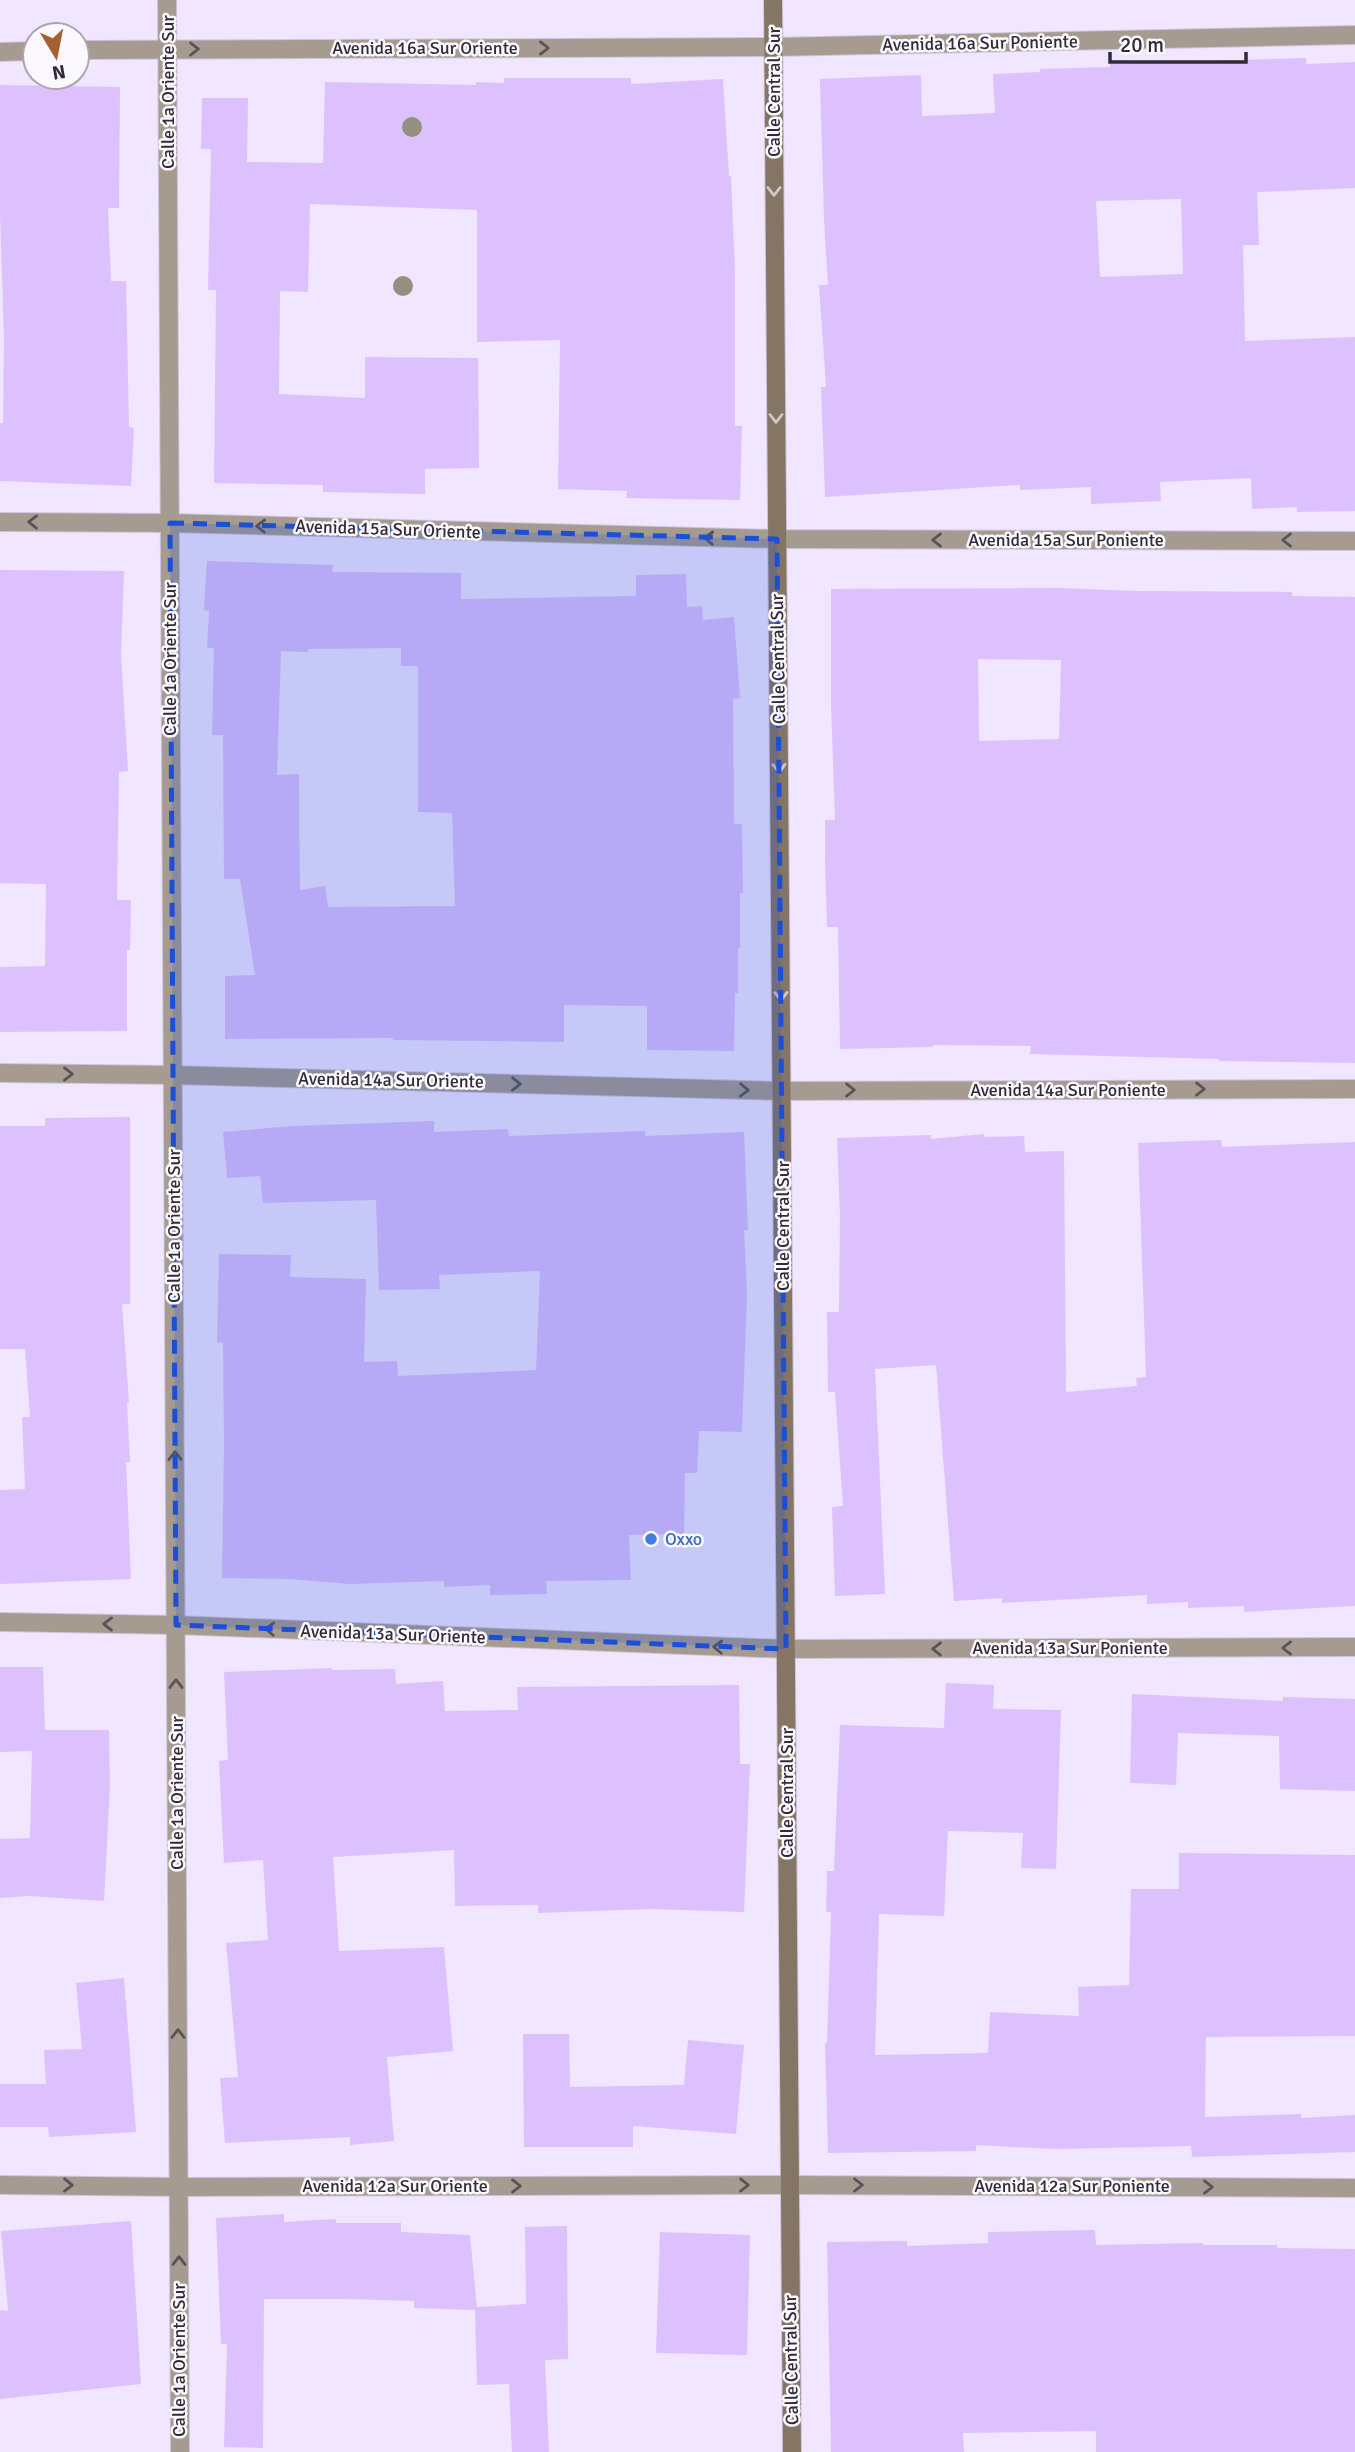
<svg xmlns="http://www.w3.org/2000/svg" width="1355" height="2452" font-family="Signika,sans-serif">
  <rect width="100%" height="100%" fill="#f1e6ff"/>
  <g fill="#ddc1fe" fill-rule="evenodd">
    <path d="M1306,58V64L1355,62V188L1257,192L1259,245H1243L1245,341L1355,337V511L1297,512V507L1252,509L1251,478L1160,482L1161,501L1091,504V487L1020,490V485L825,497L821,387H826L819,285H828L824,220L820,79L921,75L922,116L995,113L993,74L1040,72V69L1110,67V64ZM1181,199L1183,274L1100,277L1096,201Z"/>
    <path d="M504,78H631V84L723,79L729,176H731L735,271V426H742L740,500L626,498L627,491L558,489L560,340L477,342V210L310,204L308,292L280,291L279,394L365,398V357L478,358L479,468L425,469V494L323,492V485L214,483L216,290H208L211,149H201L202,98H248L247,162L323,163L325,82L476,85V82L504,83Z"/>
    <path d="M0,85L120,87L119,208H108L111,281H126L129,427L134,428L131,486L0,481V423H3L4,338L0,214Z"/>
    <path d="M207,561L333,565L332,572L461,573V599L636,596V575L686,574L687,607L702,606L703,620L734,617L740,698L733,699L734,824H742L743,893H740V948H738V993H735L734,1051L647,1050V1006L564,1005V1042L393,1040V1038L225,1039V976L255,975L240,879H224L223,735H212L214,648H207L209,611L204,610ZM401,648V666H418V812L452,813L455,906L328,907L325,886L300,890L299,774L277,775L281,651L308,652V649Z"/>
    <path d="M0,570L124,571L121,655L128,771L119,772L117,900H131L130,950H127V1031L0,1032V967L45,966L46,884L0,883Z"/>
    <path d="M1060,588L1137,591L1292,592V596L1355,597V1063L1219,1061V1059L1030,1054L1031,1046L933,1045V1047L840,1049L838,927H827L825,862V820H835L831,704V589ZM978,659L1061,660L1059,739L979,741Z"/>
    <path d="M130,1117V1304H122L129,1402L127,1403L130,1462H126L131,1579L0,1584V1490L25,1489L22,1417H30L25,1349H0V1126H45V1118Z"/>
    <path d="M434,1121V1132L508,1129L509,1136L645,1131V1136L744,1132L748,1230H744L747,1294L742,1432L699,1431L697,1473H685L684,1534L629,1535L631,1580L546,1581L547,1594L490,1595V1585L444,1587V1581L350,1584L289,1579L222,1578L224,1444L223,1343L217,1342L219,1254L291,1255L290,1277L366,1279L364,1362L397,1361L398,1376L536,1370L540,1271L439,1275L440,1289L379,1290L376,1200L263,1203L260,1176L227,1178L223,1132L293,1126Z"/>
    <path d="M984,1134V1137L1024,1136L1025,1152L1064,1151L1066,1392L1137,1386L1136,1378L1146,1377L1138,1143L1221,1140L1222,1147L1355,1142V1606L1244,1612V1606L1188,1608V1602L1147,1604V1595L1002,1603V1598L954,1601L936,1365L875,1369L885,1594L835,1596L832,1507L843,1506L835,1392H828L827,1312H839L840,1215L837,1138L931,1135V1139Z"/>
    <path d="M0,1667H43L45,1730H109L110,1786L104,1901L29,1896L0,1898V1839L30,1838L32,1751L0,1752Z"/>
    <path d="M332,1668V1670L395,1669L396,1684L443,1681L445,1711L518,1710L517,1687L739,1685L740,1764H750L744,1912L651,1909L538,1913V1905L455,1906L454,1850L333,1857L339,1951L444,1947L453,2051L387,2057L394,2141L350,2145V2137L225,2143L220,2078L238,2077L226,1943L268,1940L263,1860L224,1863L219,1761L228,1760L224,1672Z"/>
    <path d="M946,1683L994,1685L993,1709L1061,1710L1056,1869L1021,1868L1023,1833L948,1831L944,1916L879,1914L875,2055L988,2053L990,2012L1079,2016L1078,1987L1129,1985L1131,1889H1179V1853L1355,1855V2036L1206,2037L1205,2117L1301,2114V2118L1355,2115V2152L1192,2157L1191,2146L1055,2149L976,2145V2151L828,2153L825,2043H827L831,1912H826L827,1871H834L840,1725L944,1728Z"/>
    <path d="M1132,1694L1283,1701V1697L1355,1699V1791L1280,1789L1279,1736L1178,1733L1176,1785L1130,1783Z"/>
    <path d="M124,1978L136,2132L49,2137L48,2127H0V2084H46L44,2050L82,2049L76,1983Z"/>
    <path d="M523,2034H569L570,2087L684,2085L688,2040L744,2045L736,2134L633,2126V2147H524Z"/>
    <path d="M284,2214V2222L336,2219V2223H401V2232L470,2235L477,2307L526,2304L525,2227L567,2226L568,2359L545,2360L549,2452H512L509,2384L477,2385L475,2310L414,2308V2301L347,2299H264L263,2448L224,2447L227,2344H221L216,2218Z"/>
    <path d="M131,2221L141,2384L0,2399V2310L8,2311L1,2231Z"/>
    <path d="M1095,2230L1096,2245L1203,2243V2245H1277V2248L1355,2249V2452H1096V2431L963,2433L964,2452H831L827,2242L907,2241V2246L988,2243V2232Z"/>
    <path d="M660,2232L750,2235L747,2355L656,2353Z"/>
  </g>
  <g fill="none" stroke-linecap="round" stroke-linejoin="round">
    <g stroke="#cec4db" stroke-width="20">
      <g id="street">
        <path d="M167,0L180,2452"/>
        <path d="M77,50L773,47L1355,35"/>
        <path d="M0,52L35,51"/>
        <path d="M0,522L170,523L777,539L1355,541"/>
        <path d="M0,1073L173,1075L782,1091L1355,1089"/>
        <path d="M0,1622L176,1625L786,1649L1355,1647"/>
        <path d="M0,2185L178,2187L790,2185L1355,2188"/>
      </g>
    </g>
    <g stroke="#cec4db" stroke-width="20">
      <path id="secondary" d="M773,0L792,2452"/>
    </g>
    <use href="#street" stroke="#a59b90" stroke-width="18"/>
    <use href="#secondary" stroke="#847565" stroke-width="18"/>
  </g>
  <g fill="#94907f">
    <circle cx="412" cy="127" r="10"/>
    <circle cx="403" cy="286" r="10"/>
  </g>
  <defs><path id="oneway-chevron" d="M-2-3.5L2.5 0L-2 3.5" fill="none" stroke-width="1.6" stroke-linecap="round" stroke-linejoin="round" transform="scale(1.75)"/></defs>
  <g stroke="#5a5256">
    <use href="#oneway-chevron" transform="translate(544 48)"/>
    <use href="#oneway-chevron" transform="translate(194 49)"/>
    <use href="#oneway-chevron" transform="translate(33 522) rotate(-179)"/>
    <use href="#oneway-chevron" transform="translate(261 526) rotate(-178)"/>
    <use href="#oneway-chevron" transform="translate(709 538) rotate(-178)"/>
    <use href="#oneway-chevron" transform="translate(937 540) rotate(-180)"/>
    <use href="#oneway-chevron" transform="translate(1287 540) rotate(-180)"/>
    <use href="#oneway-chevron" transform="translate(68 1074)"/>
    <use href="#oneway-chevron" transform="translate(516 1084) rotate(1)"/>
    <use href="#oneway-chevron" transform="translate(1200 1089)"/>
    <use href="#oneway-chevron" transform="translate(744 1090) rotate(1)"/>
    <use href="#oneway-chevron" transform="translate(850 1090)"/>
    <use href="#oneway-chevron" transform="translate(175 1456) rotate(-90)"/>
    <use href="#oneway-chevron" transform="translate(108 1624) rotate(-179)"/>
    <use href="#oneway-chevron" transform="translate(270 1629) rotate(-178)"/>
    <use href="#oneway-chevron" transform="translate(718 1647) rotate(-178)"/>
    <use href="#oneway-chevron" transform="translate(1287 1648) rotate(180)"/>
    <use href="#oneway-chevron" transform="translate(937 1649) rotate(180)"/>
    <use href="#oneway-chevron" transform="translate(176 1684) rotate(-90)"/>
    <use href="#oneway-chevron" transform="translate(178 2034) rotate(-90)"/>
    <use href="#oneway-chevron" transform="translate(68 2185) rotate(1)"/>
    <use href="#oneway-chevron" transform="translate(744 2185)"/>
    <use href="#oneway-chevron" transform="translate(858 2185)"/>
    <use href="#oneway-chevron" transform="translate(516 2186)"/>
    <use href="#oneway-chevron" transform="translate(1208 2187)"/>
    <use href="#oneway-chevron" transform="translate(179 2261) rotate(-90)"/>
  </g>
  <g stroke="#d1cac8">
    <use href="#oneway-chevron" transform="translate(774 191) rotate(90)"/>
    <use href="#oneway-chevron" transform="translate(776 418) rotate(90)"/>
    <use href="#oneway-chevron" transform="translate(779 768) rotate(89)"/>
    <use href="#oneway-chevron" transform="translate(781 996) rotate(89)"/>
  </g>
  <path fill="#1d4ed8" fill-opacity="0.2" stroke="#1d4ed8" stroke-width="5" stroke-dasharray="14 9" stroke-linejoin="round" d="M170,523L777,539L786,1649L176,1625Z"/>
  <circle fill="#3f7fe0" stroke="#faf7fd" stroke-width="2.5" cx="651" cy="1539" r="7"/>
  <g text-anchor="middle" stroke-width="5" stroke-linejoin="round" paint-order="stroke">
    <g font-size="18" fill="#312b37" stroke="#faf7fd">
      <text transform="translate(980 43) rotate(-1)" y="6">Avenida 16a Sur Poniente</text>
      <text x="425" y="54">Avenida 16a Sur Oriente</text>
      <text transform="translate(168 92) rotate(-90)" y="6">Calle 1a Oriente Sur</text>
      <text transform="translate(774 92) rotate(-90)" y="6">Calle Central Sur</text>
      <text transform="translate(388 529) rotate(2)" y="6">Avenida 15a Sur Oriente</text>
      <text x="1066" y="546">Avenida 15a Sur Poniente</text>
      <text transform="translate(170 659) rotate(-90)" y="6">Calle 1a Oriente Sur</text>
      <text transform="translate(778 659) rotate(-91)" y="6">Calle Central Sur</text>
      <text transform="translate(391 1080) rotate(1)" y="6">Avenida 14a Sur Oriente</text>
      <text x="1068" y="1096">Avenida 14a Sur Poniente</text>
      <text transform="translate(174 1226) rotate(-90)" y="6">Calle 1a Oriente Sur</text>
      <text transform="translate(783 1226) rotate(-90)" y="6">Calle Central Sur</text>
      <text transform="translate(393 1634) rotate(2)" y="6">Avenida 13a Sur Oriente</text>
      <text x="1070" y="1654">Avenida 13a Sur Poniente</text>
      <text transform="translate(177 1793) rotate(-90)" y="6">Calle 1a Oriente Sur</text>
      <text transform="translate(787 1793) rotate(-90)" y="6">Calle Central Sur</text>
      <text x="395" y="2192">Avenida 12a Sur Oriente</text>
      <text x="1072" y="2192">Avenida 12a Sur Poniente</text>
      <text transform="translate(179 2360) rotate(-90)" y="6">Calle 1a Oriente Sur</text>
      <text transform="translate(791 2360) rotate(-91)" y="6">Calle Central Sur</text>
    </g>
    <g font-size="18" fill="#366cbe" stroke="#faf7fd" text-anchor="start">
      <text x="665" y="1545">Oxxo</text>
    </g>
  </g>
  <g transform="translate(56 56) rotate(170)"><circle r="33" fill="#faf7fd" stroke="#aaa5ae" stroke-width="2"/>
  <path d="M0-5L12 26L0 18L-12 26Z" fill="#a56032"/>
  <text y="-10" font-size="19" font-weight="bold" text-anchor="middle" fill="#312b37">N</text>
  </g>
  <path d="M1110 52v10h136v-10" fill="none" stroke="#312b37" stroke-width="3.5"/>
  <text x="1120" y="52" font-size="21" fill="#312b37" stroke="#faf7fd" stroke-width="5" paint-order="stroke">20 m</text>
</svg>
